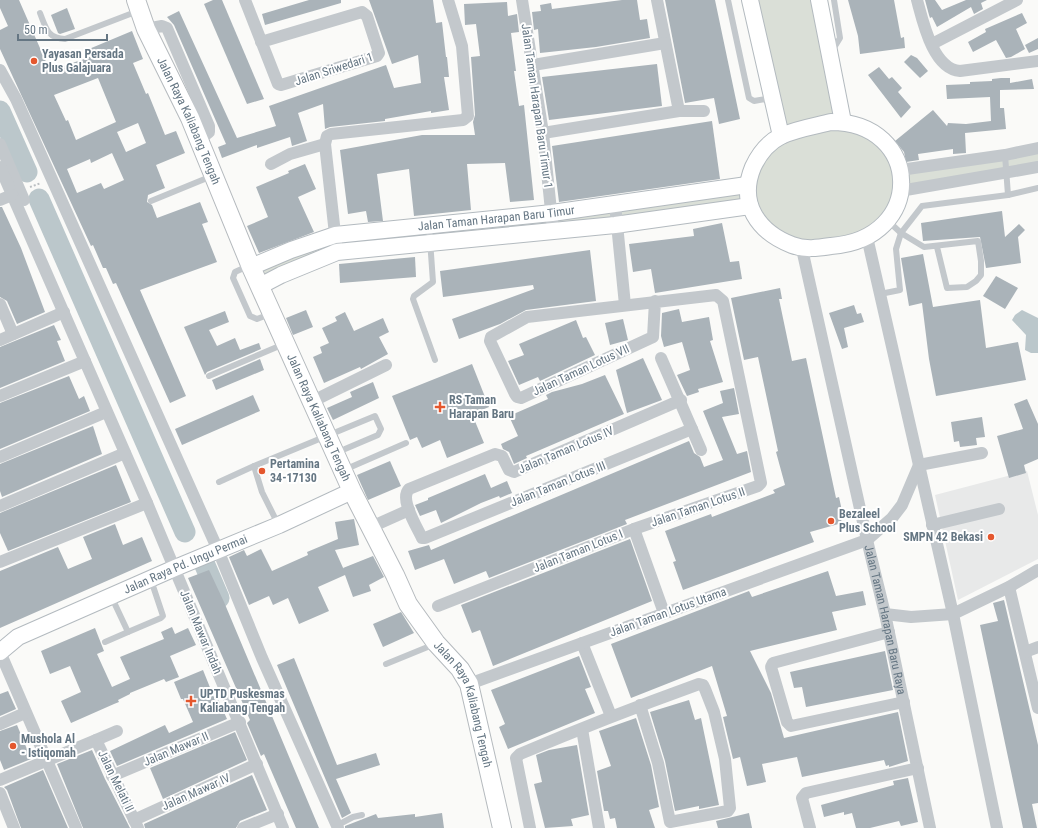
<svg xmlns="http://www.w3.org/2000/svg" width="1038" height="828" font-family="'Roboto Condensed',sans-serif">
  <rect width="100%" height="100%" fill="#fafaf8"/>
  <path fill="#e8e9e9" d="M1027,471L1038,515V559L958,600L935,495Z"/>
  <path fill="#dadfd7" d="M750,0H819L843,122L868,130L900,170L1038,148V167L901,191L881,228L802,249L750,206L337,252L260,286L251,267L335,235L747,185L781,136Z"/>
  <path fill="#bbc7cb" d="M1022,310L1038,318V353H1031L1025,350L1026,335L1012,320L1015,315Z"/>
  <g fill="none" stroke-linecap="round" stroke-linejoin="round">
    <g stroke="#bbc7cb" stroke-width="21">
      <path d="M0,111L27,172"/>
      <path d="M39,199L185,532"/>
      <path d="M204,563L219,598"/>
    </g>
  </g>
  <g fill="#aab3b9" fill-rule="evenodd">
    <path d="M0,0H19L50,71L92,56L89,49L132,31L143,59L133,63L146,94L148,93L165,135L176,131L185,153L156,165L165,188L148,195L147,202L152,205L157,218L200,202L208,222L202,224L217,262L140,290L186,396L170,403L116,283L113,284L106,268H103L93,245L91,246L0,49V30L8,26L0,8ZM98,78L116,122L76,140L68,120L66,121L54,95ZM138,123L146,143L126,152L117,132ZM112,153L124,180L104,189L101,183L77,193L67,169L90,159L91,163Z"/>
    <path d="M213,0H222L264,99L247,104L204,4Z"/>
    <path d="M309,0H341V3L265,25L262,14Z"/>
    <path d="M369,0H433L436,23L442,22L446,57H447L449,77H444L449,110L431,113V111L385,119V121L330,127L325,129L323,104L298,113L307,141L292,146L290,137L257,148V145L222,158L218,147L226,144L174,25L167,17L179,11L237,138L276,126L269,106L386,65L394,88L421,83L418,55L392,64Z"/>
    <path d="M622,0H637L640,20L647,19L650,38L596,47L540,53L538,29L534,30L532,12L541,11L540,5L551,3L552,9Z"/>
    <path d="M665,0H715L740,119L719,124L714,98L685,103Z"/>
    <path d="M848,0H894L901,38L904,37L905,48L860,54L858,36Z"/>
    <path d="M925,0H935L942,10L966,0H987L981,3L983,9L974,14L971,7L937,27L932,17L930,18L929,15Z"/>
    <path d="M507,2L508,16L517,14L519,32L511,33L516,71H514L519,106L524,105L534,200L510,202L505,163L467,164L471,210L414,216L409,169L377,174L383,221L368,222L366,211L348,214L340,150L422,135H475L473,122L475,115L471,57L480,56L476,24L465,25L464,4Z"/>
    <path d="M67,8L75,29L60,34L58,33L51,15Z"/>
    <path d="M1022,13L1027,23L1016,29L1025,49L1011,57L1006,58L996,40L973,52L968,42L986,32L985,29Z"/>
    <path d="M1038,38V49L1029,53L1025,45Z"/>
    <path d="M911,55L917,58L928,71L920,78L904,62Z"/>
    <path d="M657,64L662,106L549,120L542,77Z"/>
    <path d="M879,67L889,79L892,77L902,88L898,92L911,107L901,118L868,75Z"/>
    <path d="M1001,78H1010V83L1032,79L1034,89L1000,90V108H1004L1006,129L965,133L966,153L953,154V149L918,154L919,160L906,162L904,152L895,141L933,110L947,126L948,123L966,124L991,121L990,97L947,99L946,85L970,84V82L992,81V79Z"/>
    <path d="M712,121L720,179L559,202L552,146Z"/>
    <path d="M305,164L316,189L298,197L314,232L259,253L247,226L268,217L256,187L289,173L288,171Z"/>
    <path d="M0,207H2L21,248L45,312L17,324L7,301L0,297Z"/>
    <path d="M1002,211L1005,237L1019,224L1025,230L1018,237L1021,263L986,268L980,237L923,241L921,223Z"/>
    <path d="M722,223L730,262L739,261L742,279L655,293L651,269L633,272L629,244L694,236L693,229Z"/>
    <path d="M590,250L596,301L526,310L500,324L459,339L452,319L534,289L533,285L443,297L440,271Z"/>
    <path d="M923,254L933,307L980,300L986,348L1018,342L1026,380L936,396L929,359L922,303L909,306L901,258Z"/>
    <path d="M415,257L416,277L340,283L339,264Z"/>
    <path d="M996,276L1018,288L1005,309L983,296Z"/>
    <path d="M780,288L782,299H779L792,361L806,358L836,498L839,497L842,511L839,512L842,523L810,532L814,542L683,590L673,562L676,561L665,531L711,514L712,517L775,493L773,490L785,485L776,452L778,451L758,357L744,360L731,298Z"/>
    <path d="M854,305L857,314L861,313L864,322L844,328L848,347L842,349L829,313Z"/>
    <path d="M679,309L682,322L709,317L713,340L710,341L723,382L698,389L699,392L687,396L677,375L690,370L682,342L664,347L661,336L662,313Z"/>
    <path d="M306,310L313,327L293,335L286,318Z"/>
    <path d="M225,311L229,322L209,330L217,346L235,338L240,350L259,343L261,349L207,372L205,375L184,327Z"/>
    <path d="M345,312L354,331L383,318L389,332L379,337L388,354L361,369L360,367L324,383L313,357L322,353L320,347L329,343L322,328L337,321L335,317Z"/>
    <path d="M623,319L628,340L610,345L605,323Z"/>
    <path d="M576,320L583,338L586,337L595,355L540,381L538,377L519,385L508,361L524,355L519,344Z"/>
    <path d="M54,325L61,340L57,341L65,361L0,388V347Z"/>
    <path d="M643,358L662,400L627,413L616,370Z"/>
    <path d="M260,359L264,370L216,390L212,380Z"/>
    <path d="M472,364L489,407L472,414L484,443L447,458L440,440L422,448L417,437L410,440L392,396Z"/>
    <path d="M605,375L624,414L526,456L527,458L514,464L509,452L503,449L501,444L518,436L509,416L548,399L546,395L552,392L582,384Z"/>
    <path d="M69,376L79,399L84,396L90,411L0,449V403Z"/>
    <path d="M373,382L379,398L333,420L327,408L352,397L350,392Z"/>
    <path d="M734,388L739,414L722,417L737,454L747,451L751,472L625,520L627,524L489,578L486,571L454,584L444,559L415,570L408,551L429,545L431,550L689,441L694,453L700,457L704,467L723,460L703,411L723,403L720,391Z"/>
    <path d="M253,395L260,411L182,445L175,429Z"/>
    <path d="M1027,399L1038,424V459L1024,465L1026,473L1009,478L997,436L1023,429L1014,404Z"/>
    <path d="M982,417L985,437L976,438L977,445L960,447L959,441L954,442L951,422Z"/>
    <path d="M93,426L102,454L2,497L0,491V464Z"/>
    <path d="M390,461L401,486L368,500L357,475Z"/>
    <path d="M116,465L131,502L8,551L0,533V513Z"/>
    <path d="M485,474L491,488L507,481L512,493L500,498L499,496L481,503L441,523L436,510L420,516L415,505L428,500V498Z"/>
    <path d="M354,519L359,545L335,550L344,570L343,568L373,556L384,577L369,585L371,591L353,597L345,575L318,587L329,611L299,624L288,598L273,605L269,596L249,605L229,557L244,550L247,556L261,549L272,571L308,555L307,552L338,539L335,522Z"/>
    <path d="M115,524L123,545L142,537L152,561L0,628V571L58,547L68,569L92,559L83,537Z"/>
    <path d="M630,539L652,601L493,666L480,630L472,633L461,605Z"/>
    <path d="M209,570L224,602L319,828H296L264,754L261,756L247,723L250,720L188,578Z"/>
    <path d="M828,571L836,596L863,591L866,605L832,612L837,630L750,651L771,693L784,738L898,712L908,761L889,767V765L886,766L884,760L802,777L797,757L762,764L766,782L747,786L740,757L733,759L723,717L727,716L712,666L631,698L611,644L749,591L752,597Z"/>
    <path d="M1004,600L1038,745V803L1032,804L1037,828H1023L980,625L998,621L993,603Z"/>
    <path d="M401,612L414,633L383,647L373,624Z"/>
    <path d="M172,627L175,634L188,628L196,645L170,656L179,677L166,682L164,679L130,693V694L118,700L119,702L114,704L71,723L61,701L81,692L70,666L50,674L41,651L95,628L104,651L97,654L112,687L130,679L120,657L164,639L161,632Z"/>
    <path d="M885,651L893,690L806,707L802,687L794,688L790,672Z"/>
    <path d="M579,656L591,687L585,689L595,713L508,749L499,727L505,724L491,690Z"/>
    <path d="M294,658L337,765L376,753L380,765L336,779L351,813L342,818L277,665Z"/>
    <path d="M203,670L215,700L218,699L227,719L117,766L110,751L165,725L169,733L193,722L183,699H181L174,682Z"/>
    <path d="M8,691L16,709L0,716V694Z"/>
    <path d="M689,700L695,720L701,718L719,805L699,809V806L675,811L665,761L650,712Z"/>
    <path d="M636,718L651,765L659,807L649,810L655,828H617L615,818L610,819L608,811H604L597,771L611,766L599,731Z"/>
    <path d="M17,725L31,759L4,770L0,760V731Z"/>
    <path d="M235,732L247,760L163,799L150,768Z"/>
    <path d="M577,745L589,815L571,819L573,826L545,828L534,784L542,782L536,755L549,750Z"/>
    <path d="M92,750L105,779L130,828H83L57,764Z"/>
    <path d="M43,770L68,828H21L7,790L4,787Z"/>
    <path d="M252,775L267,810L240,821L236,828H145L144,824Z"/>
    <path d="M908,778L918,822L901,826L899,821L870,828H856L852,813L844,815V812L824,817L821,805L894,785L893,781Z"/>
    <path d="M442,813L444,828H345V826L376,814L378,818L415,814V817Z"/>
    <path d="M749,813L752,828H718L716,821Z"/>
  </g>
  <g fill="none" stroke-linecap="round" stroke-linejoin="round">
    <g stroke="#b3babf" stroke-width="18">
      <g id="secondary">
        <path d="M750,0L781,136"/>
        <path d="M819,0L843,122"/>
        <path d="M831,122C922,122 927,239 831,246C818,248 805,250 792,245C758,232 738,203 753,167C759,154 769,142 781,136C796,129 815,126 831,122Z"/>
        <path id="s2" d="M251,267L291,250L335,235L552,213L747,185"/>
        <path d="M260,286L281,275L337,252L615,225L750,206"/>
        <path id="s3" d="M0,652L18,637L175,568L279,525L352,491"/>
      </g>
    </g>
    <g stroke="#b5babe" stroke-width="20">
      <g id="primary">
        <path id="s4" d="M136,0L146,29L190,118L251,267L352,491L395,575L408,604L436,643L460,669L469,684L502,828"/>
      </g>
    </g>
    <path stroke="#bbbfc2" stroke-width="2" stroke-dasharray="2 2" stroke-linecap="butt" d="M30,187L41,183"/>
    <g stroke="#c3c8cc" stroke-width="6">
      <path d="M728,0L749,98L754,101L772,98"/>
      <path d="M40,13C46,28 47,38 65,39L138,11"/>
      <path d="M832,51L840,38L834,0"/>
      <path d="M1005,155L1008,195"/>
      <path d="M151,201L212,176"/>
      <path d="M888,221L901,233L924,247L978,241L981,261V275L976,281L967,287L947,288L937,247"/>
      <path d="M429,226L433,282L414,296L413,299L435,360"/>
      <path d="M248,266L235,272L233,278L250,316L257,319L270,314"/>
      <path d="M880,294L900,290L896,249L901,233L922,206L1008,195L1038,188"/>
      <path d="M209,376L284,344"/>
      <path d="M344,470L406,443"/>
      <path d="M219,482L254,466"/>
      <path d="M278,524L262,492L254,466L375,416L381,429L378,435L345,449"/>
      <path d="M128,632L161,618L163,616L151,580"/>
      <path d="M105,642L128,632L112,598"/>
      <path d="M386,664L435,644"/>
      <path d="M336,826L353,817L362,815"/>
    </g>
    <g stroke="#c3c8cc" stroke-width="12">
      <path d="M245,0L278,84L281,85L377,56L379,53L367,16L362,12L261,42"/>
      <path d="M522,0L543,133L553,230"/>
      <path d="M657,0L679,111"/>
      <path d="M917,0C923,22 933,69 960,71L1038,61"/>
      <path d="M146,29L162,26L167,28L209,126V132L199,140"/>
      <path d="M932,44L1017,0"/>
      <path d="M533,65L665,43"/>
      <path d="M0,70L16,99L218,550L262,658L338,828"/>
      <path d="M543,133L679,111H704"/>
      <path d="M0,144L24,200"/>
      <path d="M271,164L290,154L325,144"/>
      <path d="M0,167L147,503L283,828"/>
      <path d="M900,170L1005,155L1038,148"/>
      <path d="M900,191L1038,167"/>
      <path d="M0,200L12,195"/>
      <path d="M615,204L625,305"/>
      <path d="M867,237L953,614L997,828"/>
      <path id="s1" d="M802,249L867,540L885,614L930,828"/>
      <path d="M337,252L325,144L327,136L331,134L463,120L468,116L462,46L448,0"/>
      <path d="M0,304L13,334"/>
      <path d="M0,340L64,312"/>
      <path d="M661,358L701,450"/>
      <path d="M0,396L85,361"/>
      <path d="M681,400L514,472L509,470L502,456L495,454L409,489C399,499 417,527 422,538H425L692,429"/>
      <path d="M311,402L386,365"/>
      <path d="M0,457L106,412"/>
      <path d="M0,506L125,453"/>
      <path d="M932,525L999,509"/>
      <path d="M371,527L409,510"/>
      <path d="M634,529L664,613"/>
      <path d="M0,562L147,503"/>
      <path d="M1009,587L1038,708"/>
      <path d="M438,606L634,529L758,486L761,483L760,478L723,301L716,295L527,317L491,337L490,341L515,394L517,397L521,398L653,337L655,301"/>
      <path d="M885,614L911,617L953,614L1009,587L1038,570"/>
      <path d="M889,632L773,663L771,667L787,722L791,726L904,702"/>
      <path d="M582,643L611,716"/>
      <path d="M0,652L76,828"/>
      <path d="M1025,652L1038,647"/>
      <path d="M469,684L867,540L892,518L902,505L919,465L982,453"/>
      <path d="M0,724L25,713"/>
      <path d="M582,729L599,828"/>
      <path d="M96,740L117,731"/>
      <path d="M112,776L240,722"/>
      <path d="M0,780L96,740L138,828"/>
      <path d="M0,793L14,828"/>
      <path d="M134,820L257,764"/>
      <path d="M243,828L278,814"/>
      <path d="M530,828L516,758L520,754C579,729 638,706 699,684L703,685L705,689L714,712L725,759L730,808L728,811L670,822L658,763L640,705"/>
      <path d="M810,828L802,798L806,793L918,768"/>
    </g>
    <use href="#secondary" stroke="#fff" stroke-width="16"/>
    <use href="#primary" stroke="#fff" stroke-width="18"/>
  </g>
  <g fill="#e4572e" stroke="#fff" stroke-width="1.5">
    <circle cx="34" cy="61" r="4"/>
    <path d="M438 401h4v4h4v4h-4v4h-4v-4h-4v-4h4z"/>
    <circle cx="262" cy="471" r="4"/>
    <circle cx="831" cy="521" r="4"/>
    <circle cx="991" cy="537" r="4"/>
    <path d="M189 695h4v4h4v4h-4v4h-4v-4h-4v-4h4z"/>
    <circle cx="13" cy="746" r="4"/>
  </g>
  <g text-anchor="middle" stroke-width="4" stroke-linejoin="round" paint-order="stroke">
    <g font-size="12" font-weight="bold" fill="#657683" stroke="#fff" text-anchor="start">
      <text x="42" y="58">Yayasan Persada<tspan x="42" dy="14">Plus Galajuara</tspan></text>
      <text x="449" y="404">RS Taman<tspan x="449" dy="14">Harapan Baru</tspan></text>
      <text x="270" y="468">Pertamina<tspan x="270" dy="14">34-17130</tspan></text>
      <text x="839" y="518">Bezaleel<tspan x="839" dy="14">Plus School</tspan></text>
      <text x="983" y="541" text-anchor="end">SMPN 42 Bekasi</text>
      <text x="200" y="698">UPTD Puskesmas<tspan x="200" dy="14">Kaliabang Tengah</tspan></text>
      <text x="21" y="743">Mushola Al<tspan x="21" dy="14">- Istiqomah</tspan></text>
    </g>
    <g font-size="12" fill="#657683" stroke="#fff">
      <text transform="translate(334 69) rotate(-18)" y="4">Jalan Sriwedari 1</text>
      <text transform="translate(537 106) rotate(82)" y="4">Jalan Taman Harapan Baru Timur 1</text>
      <text dy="4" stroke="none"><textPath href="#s4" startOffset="132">Jalan Raya Kaliabang Tengah</textPath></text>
      <text dy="4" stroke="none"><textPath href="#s2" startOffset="252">Jalan Taman Harapan Baru Timur</textPath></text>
      <text transform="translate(581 370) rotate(-25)" y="4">Jalan Taman Lotus VII</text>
      <text dy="4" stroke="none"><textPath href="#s4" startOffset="456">Jalan Raya Kaliabang Tengah</textPath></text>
      <text transform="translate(566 450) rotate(-23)" y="4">Jalan Taman Lotus IV</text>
      <text transform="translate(558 484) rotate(-22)" y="4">Jalan Taman Lotus III</text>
      <text transform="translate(698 507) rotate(-19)" y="4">Jalan Taman Lotus II</text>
      <text transform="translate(578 551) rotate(-22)" y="4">Jalan Taman Lotus I</text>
      <text dy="4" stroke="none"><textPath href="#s3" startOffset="206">Jalan Raya Pd. Ungu Permai</textPath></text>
      <text transform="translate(668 612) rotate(-20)" y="4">Jalan Taman Lotus Utama</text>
      <text dy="4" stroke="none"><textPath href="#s1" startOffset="380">Jalan Taman Harapan Baru Raya</textPath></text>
      <text transform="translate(201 632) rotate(67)" y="4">Jalan Mawar Indah</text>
      <text dy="4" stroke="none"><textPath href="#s4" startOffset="780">Jalan Raya Kaliabang Tengah</textPath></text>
      <text transform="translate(176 749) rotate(-23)" y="4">Jalan Mawar II</text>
      <text transform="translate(116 781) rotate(64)" y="4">Jalan Melati II</text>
      <text transform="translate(196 792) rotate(-24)" y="4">Jalan Mawar IV</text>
    </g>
  </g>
  <path d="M18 34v6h89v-6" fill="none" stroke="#657683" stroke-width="2"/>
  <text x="24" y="34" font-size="12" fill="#657683" stroke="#ffffff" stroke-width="3" paint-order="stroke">50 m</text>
</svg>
